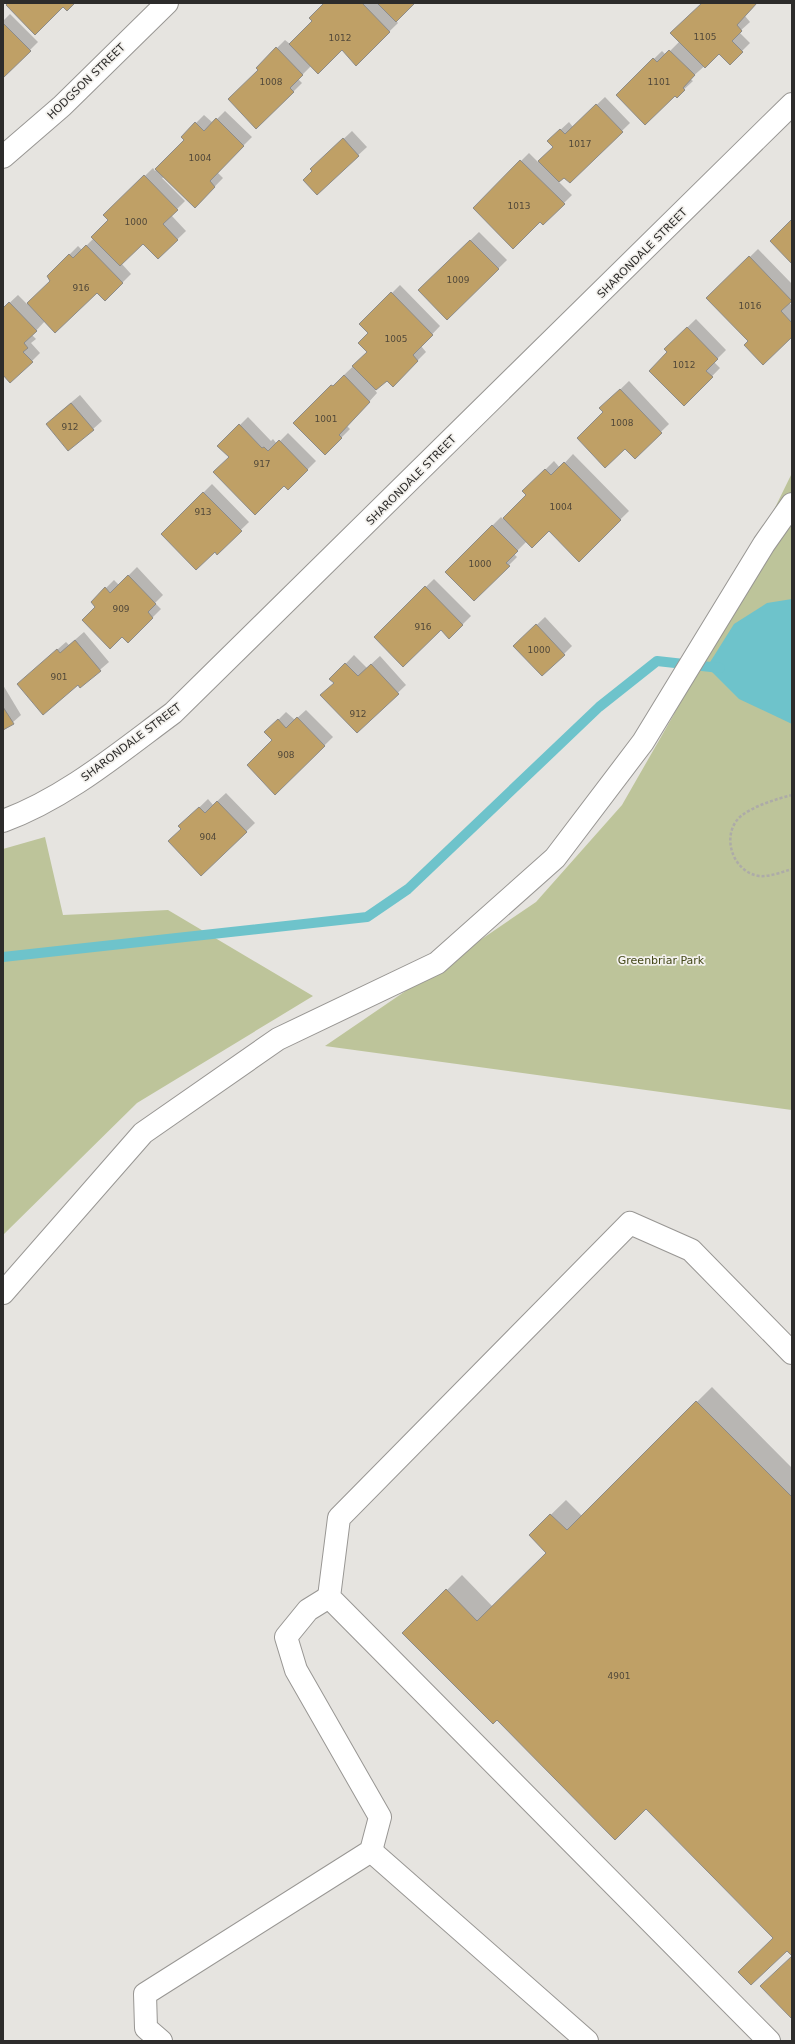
<svg xmlns="http://www.w3.org/2000/svg" width="795" height="2044" font-family="'DejaVu Sans',sans-serif">
  <rect width="100%" height="100%" fill="#e6e4e0"/>
  <g fill="#bdc49a">
    <path d="M792,473V1110L325,1046L536,902L622,805L673,716Z"/>
    <path d="M45,837L63,915L168,910L313,996L137,1103L3,1235V849Z"/>
  </g>
  <path fill="#6ec3cb" d="M792,599V724L739,699L707,667L734,624L767,603Z"/>
  <g fill="#0003">
    <path d="M326,3H415L396,21L398,23L356,64L342,49L311,66L298,79L302,83L257,128L259,70L257,68L285,40L290,44L314,21Z"/>
    <path d="M703,3H757L745,16L750,22L739,32L750,43L730,63L719,53L690,79L693,81L677,96L675,94L617,95L662,51L666,55L680,41Z"/>
    <path d="M10,14L38,42L3,77V21Z"/>
    <path d="M605,97L630,123L570,182L564,176L558,181L572,195L543,224L540,221L474,208L529,153L538,162L554,146L557,133L569,122L573,127Z"/>
    <path d="M225,111L252,137L217,172L223,178L195,207L164,177L162,178L185,201L171,215L186,231L158,258L143,242L121,263L131,274L105,300L97,291L45,321L32,335L36,339L31,343L40,353L32,361L3,374V309L18,295L27,304L52,281L48,276L78,246L82,250L94,238L109,220L105,215L153,168L155,171L185,140L182,137L204,115L213,123Z"/>
    <path d="M352,131L367,147L317,193L320,161Z"/>
    <path d="M479,232L507,260L447,319L419,290Z"/>
    <path d="M758,249L792,284V299L789,302L792,306V335L750,341L708,298Z"/>
    <path d="M400,285L440,326L421,346L426,352L393,385L387,379L375,390L377,393L347,426L350,429L325,454L294,423L368,352L370,333L361,324Z"/>
    <path d="M696,319L726,350L714,362L720,368L684,405L669,352L665,349Z"/>
    <path d="M629,381L669,424L635,457L601,408Z"/>
    <path d="M80,395L102,421L93,429L55,416Z"/>
    <path d="M248,417L271,441L273,439L277,444L288,433L316,461L288,489L284,485L230,457L219,446Z"/>
    <path d="M573,454L629,511L579,560L549,530L527,541L514,554L517,557L474,600L446,572L501,517L503,519L527,495L524,491L554,461L560,468Z"/>
    <path d="M212,484L249,522L217,553L215,551L162,534Z"/>
    <path d="M137,567L163,595L155,603L161,609L128,642L92,602L114,580L119,585Z"/>
    <path d="M434,579L471,616L449,638L441,628L375,637Z"/>
    <path d="M545,617L572,646L564,654L523,638Z"/>
    <path d="M84,632L109,662L80,687L78,684H18L66,642L69,645Z"/>
    <path d="M354,655L367,668L380,656L406,685L357,732L335,683L331,679Z"/>
    <path d="M3,685L21,715L3,731Z"/>
    <path d="M306,710L333,737L276,793L273,740L266,732L286,712L295,720Z"/>
    <path d="M226,793L255,823L202,874L180,826L208,799L213,805Z"/>
    <path d="M712,1387L792,1468V1955L646,1808L497,1719L404,1633L462,1575L493,1607L547,1553L530,1535L566,1500L582,1516Z"/>
  </g>
  <g fill="none" stroke-linecap="round" stroke-linejoin="round">
    <path stroke="#6ec3cb" stroke-width="10" d="M3,957L367,917L408,889L599,707L657,661L720,668"/>
  </g>
  <g fill="#bfa066" stroke="#8d8b88">
    <path d="M8,3H75L67,11L63,7L35,35L6,5Z"/>
    <path d="M324,3H362L390,32L356,66L342,50L318,74L289,44L312,21L309,18Z"/>
    <path d="M377,3H415L396,22Z"/>
    <path d="M702,3H757L737,25L742,31L732,41L743,52L730,65L719,54L705,68L670,33Z"/>
    <path d="M3,23L31,51L3,78Z"/>
    <path d="M276,47L303,75L290,88L294,92L256,129L228,99L258,70L256,68Z"/>
    <path d="M669,50L695,75L683,88L685,90L677,98L675,96L645,125L616,95L653,58L657,62Z"/>
    <path d="M596,104L623,132L570,183L564,178L559,182L538,161L553,147L547,141L560,129L565,134Z"/>
    <path d="M216,118L244,146L210,181L215,187L195,208L155,169L184,140L181,137L195,122L204,131Z"/>
    <path d="M343,138L359,156L317,195L303,180L312,171L310,169Z"/>
    <path d="M520,160L565,204L543,225L540,222L513,249L473,208Z"/>
    <path d="M144,175L178,210L163,224L178,240L158,259L143,244L120,266L91,237L108,220L103,215Z"/>
    <path d="M792,219V264L770,241Z"/>
    <path d="M470,240L499,269L447,320L418,290Z"/>
    <path d="M86,245L123,283L105,301L97,293L55,333L27,303L50,281L47,276L69,254L73,258Z"/>
    <path d="M749,256L792,301L781,311L792,323V337L763,365L744,345L748,341L706,298Z"/>
    <path d="M391,292L433,335L413,355L418,361L393,387L387,381L376,390L352,366L367,352L358,343L368,333L359,324Z"/>
    <path d="M9,302L37,331L24,343L28,348L23,352L33,362L10,383L3,375V308Z"/>
    <path d="M687,327L718,359L706,371L713,377L684,406L649,371L667,352L664,349Z"/>
    <path d="M344,375L370,402L339,435L342,438L325,455L293,423L331,385L333,386Z"/>
    <path d="M620,389L662,433L635,459L625,449L605,468L577,438L603,412L599,408Z"/>
    <path d="M71,403L94,430L68,451L46,424Z"/>
    <path d="M239,424L262,448L264,447L268,451L279,440L308,470L288,490L284,486L255,515L213,472L229,457L217,446Z"/>
    <path d="M564,462L621,520L579,562L549,531L532,548L503,518L526,495L522,491L545,469L551,475Z"/>
    <path d="M203,492L242,531L217,555L215,552L196,570L161,534Z"/>
    <path d="M492,525L518,551L506,563L510,566L474,601L445,572Z"/>
    <path d="M128,575L156,604L148,612L153,618L128,643L122,637L110,649L82,620L95,607L91,602L105,587L110,593Z"/>
    <path d="M425,586L463,625L449,639L441,630L403,667L374,637Z"/>
    <path d="M536,624L565,655L542,676L513,646Z"/>
    <path d="M75,640L101,671L80,688L78,685L43,715L17,684L57,649L60,653Z"/>
    <path d="M345,663L358,676L371,664L399,694L357,733L320,695L334,683L329,679Z"/>
    <path d="M3,707L14,724L3,730Z"/>
    <path d="M297,717L325,746L275,795L247,765L272,740L264,732L278,719L286,728Z"/>
    <path d="M217,801L247,832L201,876L168,841L181,829L178,826L199,807L205,813Z"/>
    <path d="M696,1401L792,1497V2019L760,1986L792,1956L787,1951L751,1985L738,1972L773,1938L646,1809L615,1840L497,1720L493,1724L402,1633L446,1589L477,1621L546,1553L529,1535L550,1514L567,1530Z"/>
  </g>
  <g fill="none" stroke-linecap="round" stroke-linejoin="round">
    <g stroke="#989693" stroke-width="24">
      <g id="minor">
        <path d="M3,157L62,106L167,3"/>
        <path d="M3,821C66,798 120,752 173,713L792,104"/>
        <path d="M3,1293L143,1133L278,1039L437,963L555,858L643,742L764,544L792,504"/>
        <path d="M371,1851L587,2041"/>
        <path d="M161,2041L146,2028L145,1994L371,1851L380,1817L296,1670L286,1637L308,1610L329,1597"/>
        <path d="M769,2041L329,1597L339,1518L630,1223L691,1250L792,1353"/>
      </g>
    </g>
    <path stroke="#adaba8" stroke-width="2.5" stroke-dasharray="3 2" stroke-linecap="butt" d="M792,795C776,799 754,806 741,816C720,834 732,872 759,876C770,877 782,872 792,869"/>
    <use href="#minor" stroke="#fff" stroke-width="22"/>
  </g>
  <g text-anchor="middle" stroke-width="3.5" stroke-linejoin="round" paint-order="stroke">
    <g font-size="9" fill="#52493a">
      <text x="705" y="40">1105</text>
      <text x="340" y="41">1012</text>
      <text x="271" y="85">1008</text>
      <text x="659" y="85">1101</text>
      <text x="580" y="147">1017</text>
      <text x="200" y="161">1004</text>
      <text x="519" y="209">1013</text>
      <text x="136" y="225">1000</text>
      <text x="458" y="283">1009</text>
      <text x="81" y="291">916</text>
      <text x="750" y="309">1016</text>
      <text x="396" y="342">1005</text>
      <text x="684" y="368">1012</text>
      <text x="326" y="422">1001</text>
      <text x="622" y="426">1008</text>
      <text x="70" y="430">912</text>
      <text x="262" y="467">917</text>
      <text x="561" y="510">1004</text>
      <text x="203" y="515">913</text>
      <text x="480" y="567">1000</text>
      <text x="121" y="612">909</text>
      <text x="423" y="630">916</text>
      <text x="539" y="653">1000</text>
      <text x="59" y="680">901</text>
      <text x="358" y="717">912</text>
      <text x="286" y="758">908</text>
      <text x="208" y="840">904</text>
      <text x="619" y="1679">4901</text>
    </g>
    <g font-size="11" fill="#2d2c2b" stroke="#f3f1ed">
      <text transform="translate(86 81) rotate(-44)" y="4">HODGSON STREET</text>
      <text transform="translate(642 253) rotate(-45)" y="4">SHARONDALE STREET</text>
      <text transform="translate(411 480) rotate(-45)" y="4">SHARONDALE STREET</text>
      <text transform="translate(131 742) rotate(-37)" y="4">SHARONDALE STREET</text>
    </g>
    <g font-size="11" fill="#44491a" stroke="#f3f1ed">
      <text x="661" y="964">Greenbriar Park</text>
    </g>
  </g>
  <rect width="795" height="2044" fill="none" stroke="#2d2c2b" stroke-width="8"/>
</svg>
